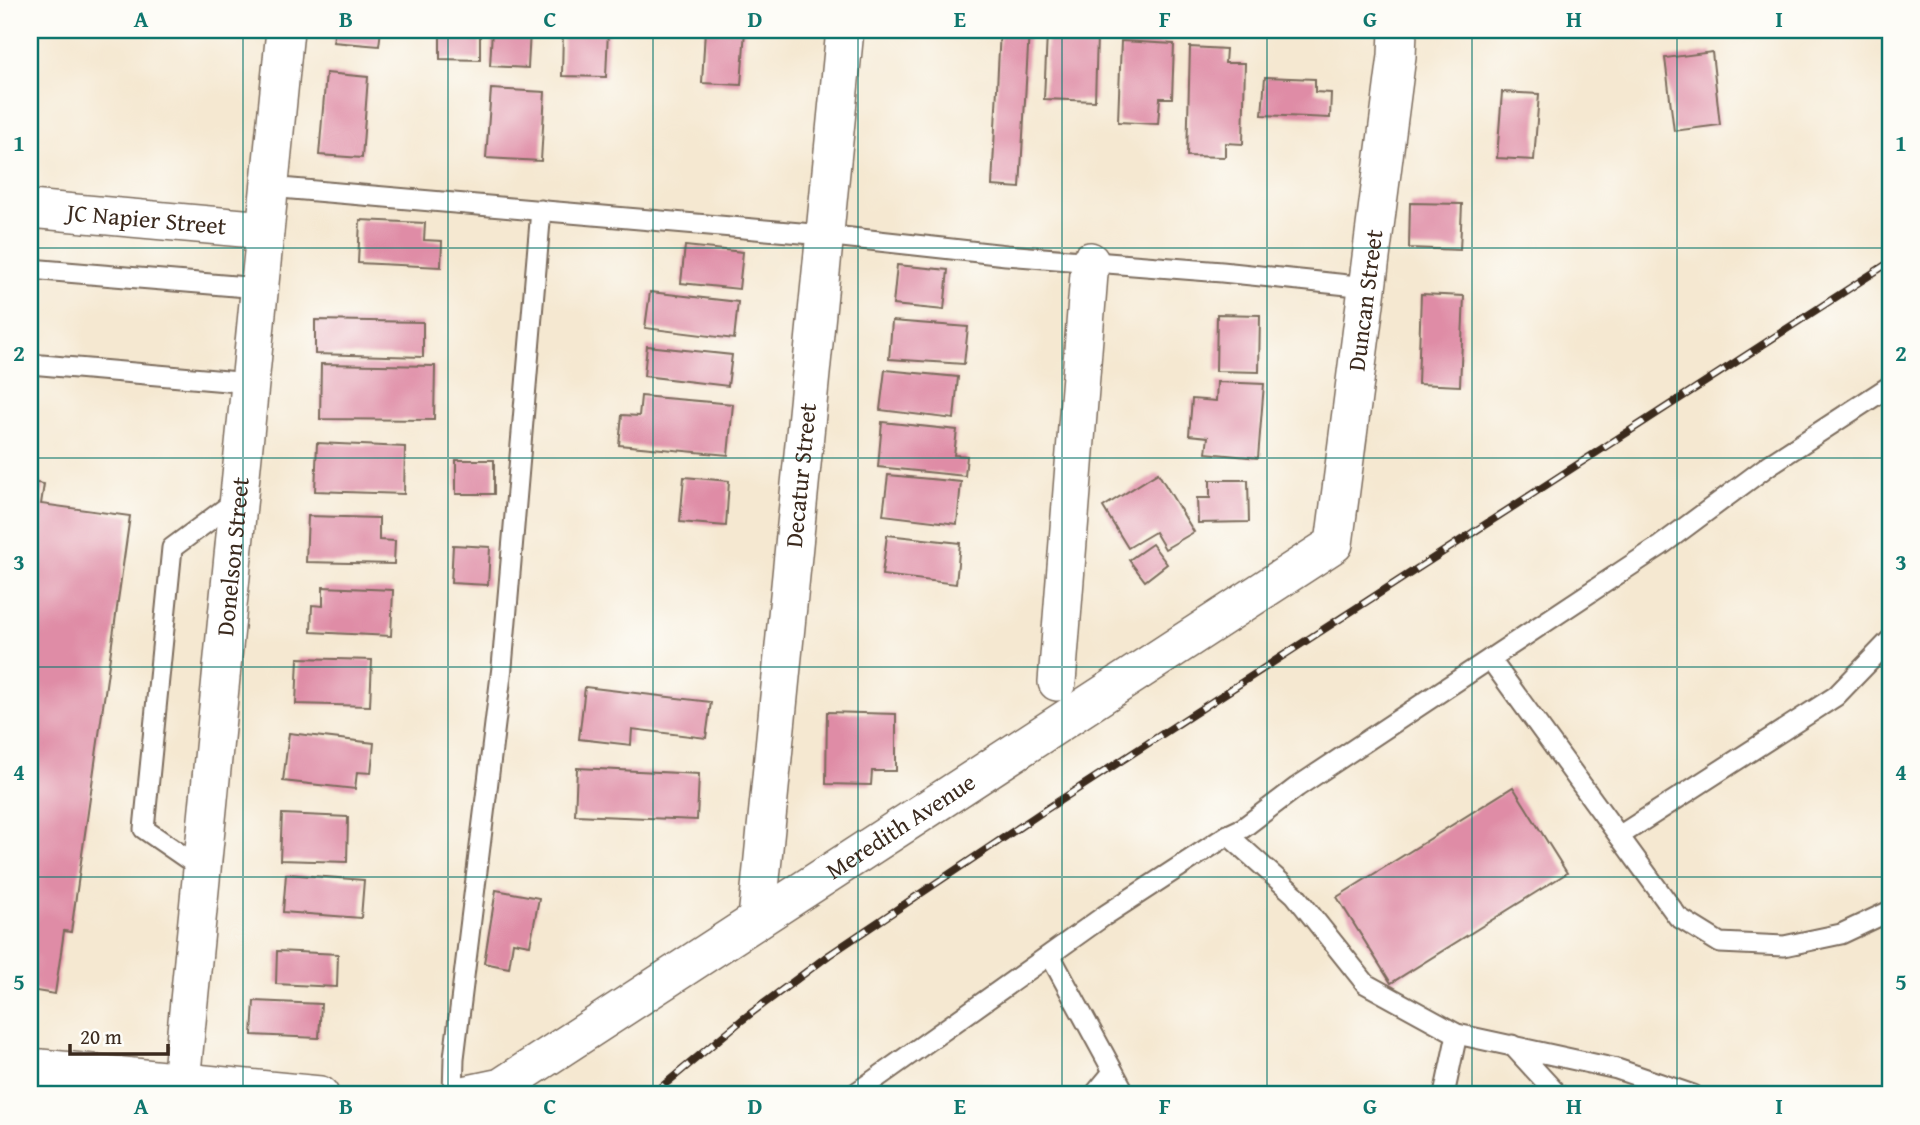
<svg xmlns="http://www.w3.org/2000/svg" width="1920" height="1125" font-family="'Gentium Book Plus',serif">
  <rect width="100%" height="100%" fill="#fdfcf7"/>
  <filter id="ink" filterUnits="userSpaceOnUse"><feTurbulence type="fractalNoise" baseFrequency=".0143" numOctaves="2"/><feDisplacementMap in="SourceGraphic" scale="14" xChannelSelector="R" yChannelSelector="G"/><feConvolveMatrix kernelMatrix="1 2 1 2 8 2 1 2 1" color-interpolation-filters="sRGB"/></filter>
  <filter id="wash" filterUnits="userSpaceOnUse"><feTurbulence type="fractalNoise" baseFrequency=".00686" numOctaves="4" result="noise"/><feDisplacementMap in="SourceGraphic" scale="28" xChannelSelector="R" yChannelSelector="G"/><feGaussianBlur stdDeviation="1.57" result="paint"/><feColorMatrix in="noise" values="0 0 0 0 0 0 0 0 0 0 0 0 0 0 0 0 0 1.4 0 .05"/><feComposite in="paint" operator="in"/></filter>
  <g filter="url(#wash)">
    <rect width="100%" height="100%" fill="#f5e8d1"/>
    <g id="blocks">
      <g fill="#df8ca6">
        <path d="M335,30H381L379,46L333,42Z"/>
        <path d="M440,30H480V60L440,59Z"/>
        <path d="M492,30H530L528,68L490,66Z"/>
        <path d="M563,30H608L606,77L562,76Z"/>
        <path d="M705,30H745L741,85L702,83Z"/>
        <path d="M1000,30H1029L1020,188L992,186Z"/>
        <path d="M1047,34L1097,36L1095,101L1044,99Z"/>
        <path d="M1121,41L1174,44L1172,98H1160L1158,124L1118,122Z"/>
        <path d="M1190,47L1226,49L1225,63H1245L1243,144L1225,143V157L1187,156Z"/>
        <path d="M1712,52L1720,125L1674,131L1665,58Z"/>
        <path d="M326,73L368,77L362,158L319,155Z"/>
        <path d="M1265,77L1315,79V92L1331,93L1330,118L1262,115Z"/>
        <path d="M491,89L545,92L541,161L486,158Z"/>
        <path d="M1502,92L1539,94L1534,160L1497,158Z"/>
        <path d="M1410,203L1462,204L1460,250L1409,248Z"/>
        <path d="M360,220L425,223L424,240L442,241L441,267L358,263Z"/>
        <path d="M685,246L743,252L739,289L681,283Z"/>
        <path d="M897,265L948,270L944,310L893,305Z"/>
        <path d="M650,292L738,302L734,339L645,328Z"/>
        <path d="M1421,294L1464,296L1460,386L1418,384Z"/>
        <path d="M1217,314L1260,315L1259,372L1216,371Z"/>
        <path d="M315,320L423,322V357L315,354Z"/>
        <path d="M892,321L968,327L964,364L889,359Z"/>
        <path d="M647,346L732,355L728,386L644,376Z"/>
        <path d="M321,364L435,366L434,420L320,419Z"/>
        <path d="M885,370L958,377L954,419L880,410Z"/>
        <path d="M1217,382L1264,384L1258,458L1206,453L1208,437L1189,435L1192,399L1216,401Z"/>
        <path d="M641,396L733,404L728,455L619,445L622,415L639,416Z"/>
        <path d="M882,422L957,430L954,455L967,456L965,476L878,467Z"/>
        <path d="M317,443L405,447L404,494L315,491Z"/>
        <rect x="456" y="460" width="38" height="34"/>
        <path d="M1158,473L1194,532L1165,549L1155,532L1128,548L1103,507Z"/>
        <path d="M888,475L961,482L957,524L883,515Z"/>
        <path d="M684,477L729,481L726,526L680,522Z"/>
        <path d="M1210,480H1248L1249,522L1198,523L1197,498H1210Z"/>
        <path d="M30,482L44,484L41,504L130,516L71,932L64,931L55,994L30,990Z"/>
        <path d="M308,516L379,518V540L395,541L394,564L306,562Z"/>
        <path d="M887,535L960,543L956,584L882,575Z"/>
        <path d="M1152,544L1167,564L1145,581L1129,560Z"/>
        <path d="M453,545L490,547L488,585L451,583Z"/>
        <path d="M323,587L393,590L391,636L311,632L312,605L323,606Z"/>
        <path d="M298,658L372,660L370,706L296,704Z"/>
        <path d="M585,687L711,702L706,738L632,729L631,745L579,739Z"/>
        <path d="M827,712L896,714V771H872L871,785L826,784Z"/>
        <path d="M289,733L374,743L371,773L357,772L355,789L283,781Z"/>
        <path d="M577,768L699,774L697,820L575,815Z"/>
        <path d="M1513,787L1567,873L1391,983L1337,897Z"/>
        <path d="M282,814L348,817L347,862L280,860Z"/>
        <path d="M286,874L364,880L361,918L283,912Z"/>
        <path d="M496,890L539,898L530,945L513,942L509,968L484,963Z"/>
        <path d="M277,951L338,954L337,987L276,984Z"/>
        <path d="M254,1001L321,1004L319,1038L252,1035Z"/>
      </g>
    </g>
  </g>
  <g filter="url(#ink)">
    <use href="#blocks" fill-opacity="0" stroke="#7c6c5d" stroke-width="2"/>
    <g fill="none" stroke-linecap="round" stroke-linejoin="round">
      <g stroke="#7c6c5d" stroke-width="23">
        <g id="lane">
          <path d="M269,187L824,235L1006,255L1222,272L1367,287"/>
          <path d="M30,269L259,288"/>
          <path d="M30,364L250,383"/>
          <path d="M1490,659L1678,917L1720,943L1784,946L1841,934L1890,911"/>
          <path d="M1228,835L1243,828L1297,787L1660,546L1769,465L1890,386"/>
          <path d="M1619,836L1836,696L1890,640"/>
          <path d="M202,869L144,829L172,548L238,499"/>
          <path d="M1050,955L1126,1095"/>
          <path d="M1512,1045L1558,1095"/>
          <path d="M453,1095L454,1058L502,667L541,210"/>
          <path d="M853,1095L1104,916L1228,835L1295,895L1366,984L1457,1034L1617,1069L1693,1095"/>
          <path d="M1094,1095L1113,1072"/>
          <path d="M1444,1095L1457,1034"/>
        </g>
      </g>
      <g stroke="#7c6c5d" stroke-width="40">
        <g id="street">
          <path id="s1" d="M30,209L265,230"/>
          <path d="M1057,682L1090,261"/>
          <path id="s2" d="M757,919L845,30"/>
          <path d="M30,1067L320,1095"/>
          <path id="s3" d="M181,1082L285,30"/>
          <path id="s4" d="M463,1095L501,1087L1334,544L1397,56L1398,30"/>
        </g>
      </g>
      <use href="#lane" stroke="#fff" stroke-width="19"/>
      <use href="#street" stroke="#fff" stroke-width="37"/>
      <g stroke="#3b2a1e" stroke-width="8">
        <path id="rail" d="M652,1095L742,1020L829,955L1039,814L1890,262"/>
      </g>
      <use href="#rail" stroke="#fdfcf7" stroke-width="5" stroke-dasharray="16" stroke-linecap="butt"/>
    </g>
  </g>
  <path fill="none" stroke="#0f766e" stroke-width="2" stroke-opacity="0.55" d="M243,30V1095M448,30V1095M653,30V1095M858,30V1095M1062,30V1095M1267,30V1095M1472,30V1095M1677,30V1095M30,248H1890M30,458H1890M30,667H1890M30,877H1890"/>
  <g text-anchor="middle" stroke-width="7" stroke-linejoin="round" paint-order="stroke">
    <g font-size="24" fill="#3b2a1e" stroke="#fdfcf7">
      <text dy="8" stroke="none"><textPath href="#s1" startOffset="117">JC Napier Street</textPath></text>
      <text dy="8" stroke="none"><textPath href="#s4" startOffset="1279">Duncan Street</textPath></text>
      <text dy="8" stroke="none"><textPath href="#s2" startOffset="446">Decatur Street</textPath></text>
      <text dy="8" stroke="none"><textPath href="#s3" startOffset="528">Donelson Street</textPath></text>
      <text dy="8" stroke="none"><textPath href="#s4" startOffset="516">Meredith Avenue</textPath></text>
    </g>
  </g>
  <rect width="1920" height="1125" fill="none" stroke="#fdfcf7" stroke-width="77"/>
  <path d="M70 1044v10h98v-10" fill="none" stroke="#3b2a1e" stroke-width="3.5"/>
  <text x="80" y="1044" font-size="21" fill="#3b2a1e" stroke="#fdfcf7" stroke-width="5" paint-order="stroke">20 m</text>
  <rect x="38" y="38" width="1844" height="1048" fill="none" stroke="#0f766e" stroke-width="2.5"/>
  <g font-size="23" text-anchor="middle" font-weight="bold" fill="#0f766e">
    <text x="141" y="27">A</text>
    <text x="346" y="27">B</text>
    <text x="550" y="27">C</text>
    <text x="755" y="27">D</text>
    <text x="960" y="27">E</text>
    <text x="1165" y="27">F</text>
    <text x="1370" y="27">G</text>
    <text x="1574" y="27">H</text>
    <text x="1779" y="27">I</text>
    <text x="19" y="151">1</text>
    <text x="1901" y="151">1</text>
    <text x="19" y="361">2</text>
    <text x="1901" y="361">2</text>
    <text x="19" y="570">3</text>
    <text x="1901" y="570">3</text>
    <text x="19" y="780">4</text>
    <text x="1901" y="780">4</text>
    <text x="19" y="990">5</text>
    <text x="1901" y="990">5</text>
    <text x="141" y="1114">A</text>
    <text x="346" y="1114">B</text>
    <text x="550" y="1114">C</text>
    <text x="755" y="1114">D</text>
    <text x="960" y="1114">E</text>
    <text x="1165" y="1114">F</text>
    <text x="1370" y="1114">G</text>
    <text x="1574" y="1114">H</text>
    <text x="1779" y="1114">I</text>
  </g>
</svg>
